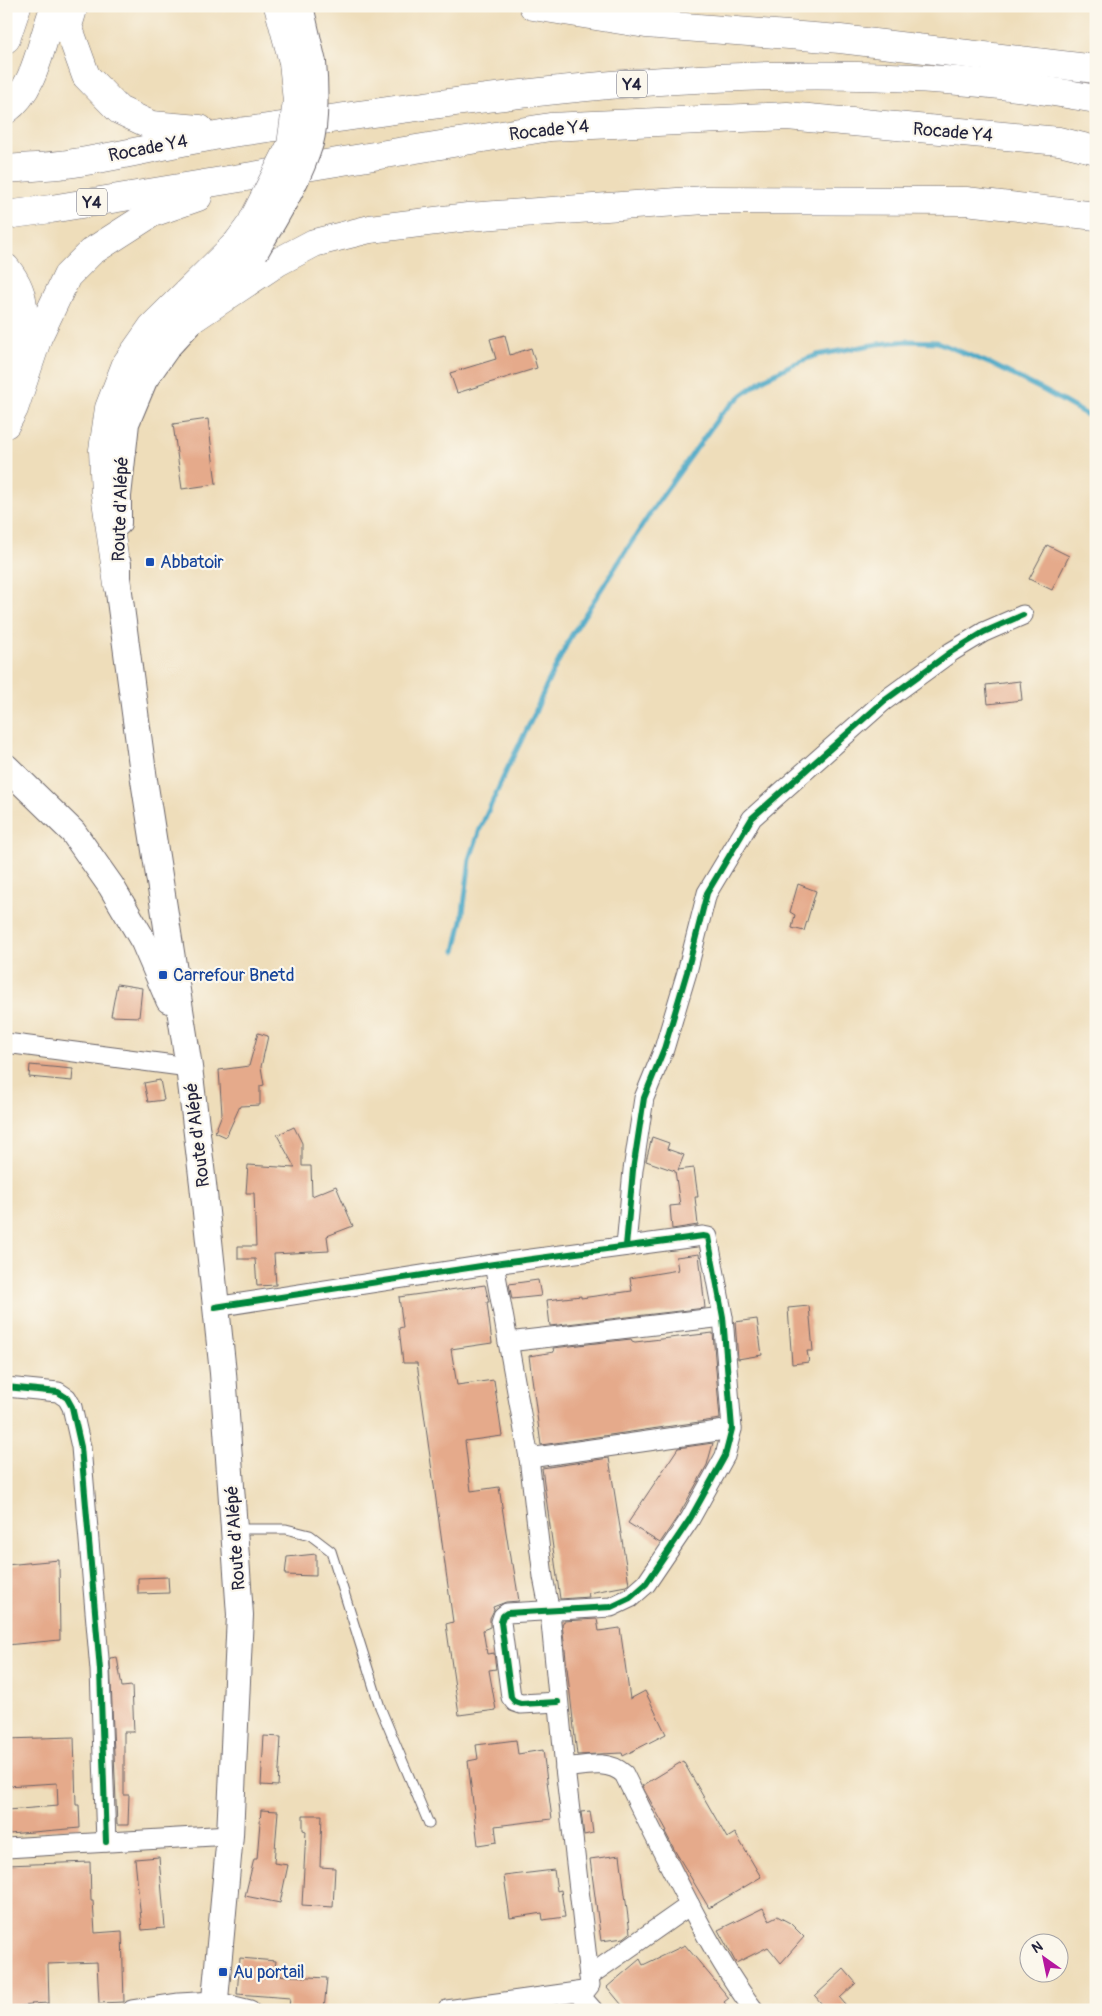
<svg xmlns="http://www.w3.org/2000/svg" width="1102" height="2016" font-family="Pangolin,sans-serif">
  <rect width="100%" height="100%" fill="#fbf7ec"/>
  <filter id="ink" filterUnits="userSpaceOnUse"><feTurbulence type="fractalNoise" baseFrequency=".02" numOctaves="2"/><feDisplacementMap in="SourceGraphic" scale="10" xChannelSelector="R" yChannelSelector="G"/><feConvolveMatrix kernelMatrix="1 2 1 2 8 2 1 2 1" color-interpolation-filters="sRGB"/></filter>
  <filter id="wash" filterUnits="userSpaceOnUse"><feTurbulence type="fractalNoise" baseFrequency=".0096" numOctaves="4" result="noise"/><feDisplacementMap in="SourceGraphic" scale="20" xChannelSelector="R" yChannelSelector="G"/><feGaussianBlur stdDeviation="1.12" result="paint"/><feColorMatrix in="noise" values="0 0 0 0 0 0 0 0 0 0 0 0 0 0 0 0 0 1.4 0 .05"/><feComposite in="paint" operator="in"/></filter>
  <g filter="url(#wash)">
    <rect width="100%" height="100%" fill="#eeddba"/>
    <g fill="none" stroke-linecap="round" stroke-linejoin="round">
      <path stroke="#46a6c5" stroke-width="5" d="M455,951L462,920L470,859L480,829L508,767L534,715L546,686L571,636L653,509L721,414L742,395L764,379L791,365L817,355L877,344L908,341L937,342L991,364L1045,391L1096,420"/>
    </g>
    <g id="blocks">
      <g fill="#e5aa8b">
        <path d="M505,335L510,355L531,348L537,368L457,393L450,373L496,359L490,339Z"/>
        <path d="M208,419L216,484L182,489L173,424Z"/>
        <path d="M1047,545L1069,556L1052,590L1029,579Z"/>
        <path d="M1020,681L1022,700L988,704L986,685Z"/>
        <path d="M798,884L816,891L804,931L792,928L795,915L790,912Z"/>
        <path d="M117,984L142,988L139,1017L111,1016Z"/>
        <path d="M258,1033L268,1036L261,1067L264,1085L260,1086V1105L240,1106L226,1137L215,1132L222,1114L219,1070L249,1066Z"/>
        <path d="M30,1065L73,1069L72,1081L29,1077Z"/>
        <path d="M160,1080L164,1100L148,1102L144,1083Z"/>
        <path d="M294,1127L302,1143V1166H311L312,1196L336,1186L353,1226L327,1236L329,1251L274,1254L276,1285L257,1286L255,1259H238V1246H256L254,1193H246L248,1165L295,1168L277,1135Z"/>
        <path d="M652,1137L669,1143L667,1149L684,1155L678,1170L694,1168L698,1197H695L698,1225L672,1229L670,1206L680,1205L675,1171L646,1161Z"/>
        <path d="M699,1254L705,1308L550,1326L547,1300L581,1296V1298L632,1291L630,1278L678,1270L676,1257Z"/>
        <path d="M538,1280L541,1296L512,1299L509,1284Z"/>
        <path d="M485,1285L489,1302H487L492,1343L451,1349L457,1385L494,1380L502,1436L465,1441L471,1491L499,1487L511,1564H513L519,1601L506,1602L493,1607L494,1610L490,1618V1627L483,1630L487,1654L494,1653L496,1669L489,1670L496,1710L459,1715L446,1624L453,1622L417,1363H403L399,1328L403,1327L399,1297Z"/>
        <path d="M809,1306L813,1351H807L809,1362L792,1364L788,1308Z"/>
        <path d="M757,1319L762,1355L738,1359L735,1322Z"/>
        <path d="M713,1333L720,1419L541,1445L529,1356L554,1352L553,1348L631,1339L632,1341L635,1342Z"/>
        <path d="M713,1443L707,1465L680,1513L660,1543L628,1523L678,1448Z"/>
        <path d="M609,1458L629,1584L626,1586L588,1593L589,1597L560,1599L542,1468Z"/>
        <path d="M316,1554V1576L285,1575L287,1557Z"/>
        <path d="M59,1560L60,1640L6,1645V1565Z"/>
        <path d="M168,1577L169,1593L138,1594V1578Z"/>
        <path d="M597,1619L599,1631L620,1628L630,1699L645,1691L666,1734L623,1756L622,1753L577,1755L562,1624L564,1621Z"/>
        <path d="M117,1657L122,1687L132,1686L134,1732H124V1795H129L128,1825H117L110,1658Z"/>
        <path d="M264,1736L281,1737L278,1786L261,1785Z"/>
        <path d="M74,1737L76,1805H79L80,1828L9,1834L7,1810L58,1806L57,1783L6,1786V1739Z"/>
        <path d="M516,1740L518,1754L543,1750L552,1819L495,1826L497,1842L478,1845L468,1761L478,1759L476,1745Z"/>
        <path d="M683,1761L727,1838L735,1833L761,1877L709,1908L675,1851L665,1832L667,1831L642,1786Z"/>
        <path d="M261,1810L278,1811L274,1863L288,1865L280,1903L245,1896L254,1859H257Z"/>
        <path d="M590,1811L593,1833L584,1835L581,1812Z"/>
        <path d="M303,1815H322L320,1867L335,1868L333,1907L302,1905L306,1831L303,1830Z"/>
        <path d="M620,1855L630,1933L624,1938L601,1941L590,1859Z"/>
        <path d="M159,1857L165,1928L142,1930L135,1859Z"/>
        <path d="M90,1862L91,1901H93L95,1933L122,1931L124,2002L99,2003L97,1962L48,1964L49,2003L31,2004L32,2005L6,2008V1865Z"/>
        <path d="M554,1870L557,1891L561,1890L565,1917L543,1920L542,1913L510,1918L504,1876Z"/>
        <path d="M763,1908L769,1920L777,1916L790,1923L804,1937L781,1963L768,1947L736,1963L718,1930Z"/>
        <path d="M685,1945L729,1998L724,2002L730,2010H626L607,1987L640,1959L643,1965Z"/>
        <path d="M240,1958L276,1961L274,1975L327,1978L324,2010L289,2008L290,1998L237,1994Z"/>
        <path d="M844,1969L856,1983L840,1998L850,2010H827L815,1996Z"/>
      </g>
    </g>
  </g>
  <g filter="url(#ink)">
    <use href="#blocks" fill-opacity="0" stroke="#696367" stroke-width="1"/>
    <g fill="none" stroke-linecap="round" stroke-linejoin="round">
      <g stroke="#696367" stroke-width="11">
        <path id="service" d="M237,1529H286L310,1535L331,1551L380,1707L429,1824"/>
      </g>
      <g stroke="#696367" stroke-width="21">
        <g id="minor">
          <path d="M6,1043L189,1067"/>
          <path d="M626,1246L633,1170L644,1098L664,1049L687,972L707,893L752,818L884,701L951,652L984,632L1023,615"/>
          <path d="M215,1307L494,1264L703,1236L708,1237L723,1317L732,1429L725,1456L690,1519L646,1584L630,1598L611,1607L507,1613L503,1616L501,1622L511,1697L515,1702L521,1704L558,1702"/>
          <path d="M508,1342L723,1317"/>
          <path d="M6,1387L58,1392L67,1398L72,1407L81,1447L100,1670L106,1842"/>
          <path d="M529,1458L732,1429"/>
          <path d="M565,1768C584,1766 608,1759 624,1774C649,1825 674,1876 701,1926C717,1955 734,1984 754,2010"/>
          <path d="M6,1848L230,1835"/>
          <path d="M589,1976L690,1905"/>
          <path d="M577,1992L593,2010"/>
          <path d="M132,2010L179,2003L214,2001L250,2010"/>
          <path d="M447,2010L577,1992L586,1990L590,1985L565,1768L550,1612L543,1577L529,1458L494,1264"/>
        </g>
      </g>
      <g stroke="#696367" stroke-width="28">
        <g id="secondary">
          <path d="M300,6L313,63"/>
          <path d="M118,523V496L126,423L144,380L168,346L255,252"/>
          <path d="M118,564V585L144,780L189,1067L203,1184L223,1373L234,1529L240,1615L230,1835L214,2010"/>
          <path d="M6,767L73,832L111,886L144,942L169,1000"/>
        </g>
      </g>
      <g stroke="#696367" stroke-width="29">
        <g id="trunk">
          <path d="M74,6L68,26L86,76L119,110L151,125L200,129"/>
          <path d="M278,6L293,62"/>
          <path d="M533,6L646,24L840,39L1096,69"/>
          <path d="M6,39L17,6"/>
          <path d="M6,110C37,88 41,39 55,6"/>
          <path d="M6,169C26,167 47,167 67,164C125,156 182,140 240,132C520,91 815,47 1096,99"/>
          <path d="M6,215L51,209L550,127L787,116L1059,141L1096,150"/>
          <path d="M6,268C32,299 24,325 11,360"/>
          <path d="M194,318L278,262L314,243L370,229L468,217L705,200L966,201L1096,216"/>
          <path d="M6,424L14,409L38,337L67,276L91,252L152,213L198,197"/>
          <path d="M118,585L105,493L103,450L109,408L126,364L152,327L237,243"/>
        </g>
      </g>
      <use href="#service" stroke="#fff" stroke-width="9"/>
      <use href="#minor" stroke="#fff" stroke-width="19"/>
      <use href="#secondary" stroke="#fff" stroke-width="26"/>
      <use href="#trunk" stroke="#fff" stroke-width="28"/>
      <g stroke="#696367" stroke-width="28" stroke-linecap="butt">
        <path id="secondary-bridge" d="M255,252C275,217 298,182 310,143C316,122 315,85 313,63"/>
      </g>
      <g stroke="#696367" stroke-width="29" stroke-linecap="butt">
        <path id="trunk-bridge" d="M237,243L251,224L291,145L297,101L293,62"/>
      </g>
      <use href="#secondary-bridge" stroke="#fff" stroke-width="26"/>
      <use href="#trunk-bridge" stroke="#fff" stroke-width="28"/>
      <g stroke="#fbf7ec" stroke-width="9">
        <g id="cycleway">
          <path d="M626,1246L633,1170L644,1098L664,1049L687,972L707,893L752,818L884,701L951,652L984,632L1023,615"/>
          <path d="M215,1307L494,1264L703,1236L708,1237L723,1317L732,1429L725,1456L690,1519L646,1584L630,1598L611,1607L507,1613L503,1616L501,1622L511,1697L515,1702L521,1704L558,1702"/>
          <path d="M6,1387L58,1392L67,1398L72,1407L81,1447L100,1670L106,1842"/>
        </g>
      </g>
      <use href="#cycleway" stroke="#00873e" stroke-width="6"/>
    </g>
  </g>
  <g fill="#1a4fb4" stroke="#fbf7ec" stroke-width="2">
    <rect x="145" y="557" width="10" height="10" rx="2.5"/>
    <rect x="158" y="970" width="10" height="10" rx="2.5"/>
    <rect x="218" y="1967" width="10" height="10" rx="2.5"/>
  </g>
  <g text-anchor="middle" stroke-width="4.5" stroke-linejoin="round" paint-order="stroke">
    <g fill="#fbf7ec" stroke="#636270" stroke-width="1">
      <rect x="617" y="70.5" width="30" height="27" rx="4"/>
      <rect x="77" y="188.5" width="30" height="27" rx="4"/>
    </g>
    <g font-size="16" font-weight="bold" fill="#22223b">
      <text x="632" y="90">Y4</text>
      <text x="92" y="208">Y4</text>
    </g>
    <g font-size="18" fill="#22223b" stroke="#fbf7ec">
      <text transform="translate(549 130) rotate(-6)" y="6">Rocade Y4</text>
      <text transform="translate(953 132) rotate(5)" y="6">Rocade Y4</text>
      <text transform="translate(148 148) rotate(-11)" y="6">Rocade Y4</text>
      <text transform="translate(120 509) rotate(-88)" y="6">Route d'Alépé</text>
      <text transform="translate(197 1135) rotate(-97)" y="6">Route d'Alépé</text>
      <text transform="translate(235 1538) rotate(-94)" y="6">Route d'Alépé</text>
    </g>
    <g font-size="18" fill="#164399" stroke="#fbf7ec" text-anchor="start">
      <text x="160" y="568">Abbatoir</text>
      <text x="173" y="981">Carrefour Bnetd</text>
      <text x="233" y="1978">Au portail</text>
    </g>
  </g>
  <rect width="1102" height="2016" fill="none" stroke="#fbf7ec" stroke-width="25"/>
  <g transform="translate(1044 1958) rotate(327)"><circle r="24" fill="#fbf7ec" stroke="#a4a2a5"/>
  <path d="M0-4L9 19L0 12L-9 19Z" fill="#b5179e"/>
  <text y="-8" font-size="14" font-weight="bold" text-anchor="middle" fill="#22223b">N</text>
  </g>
</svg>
